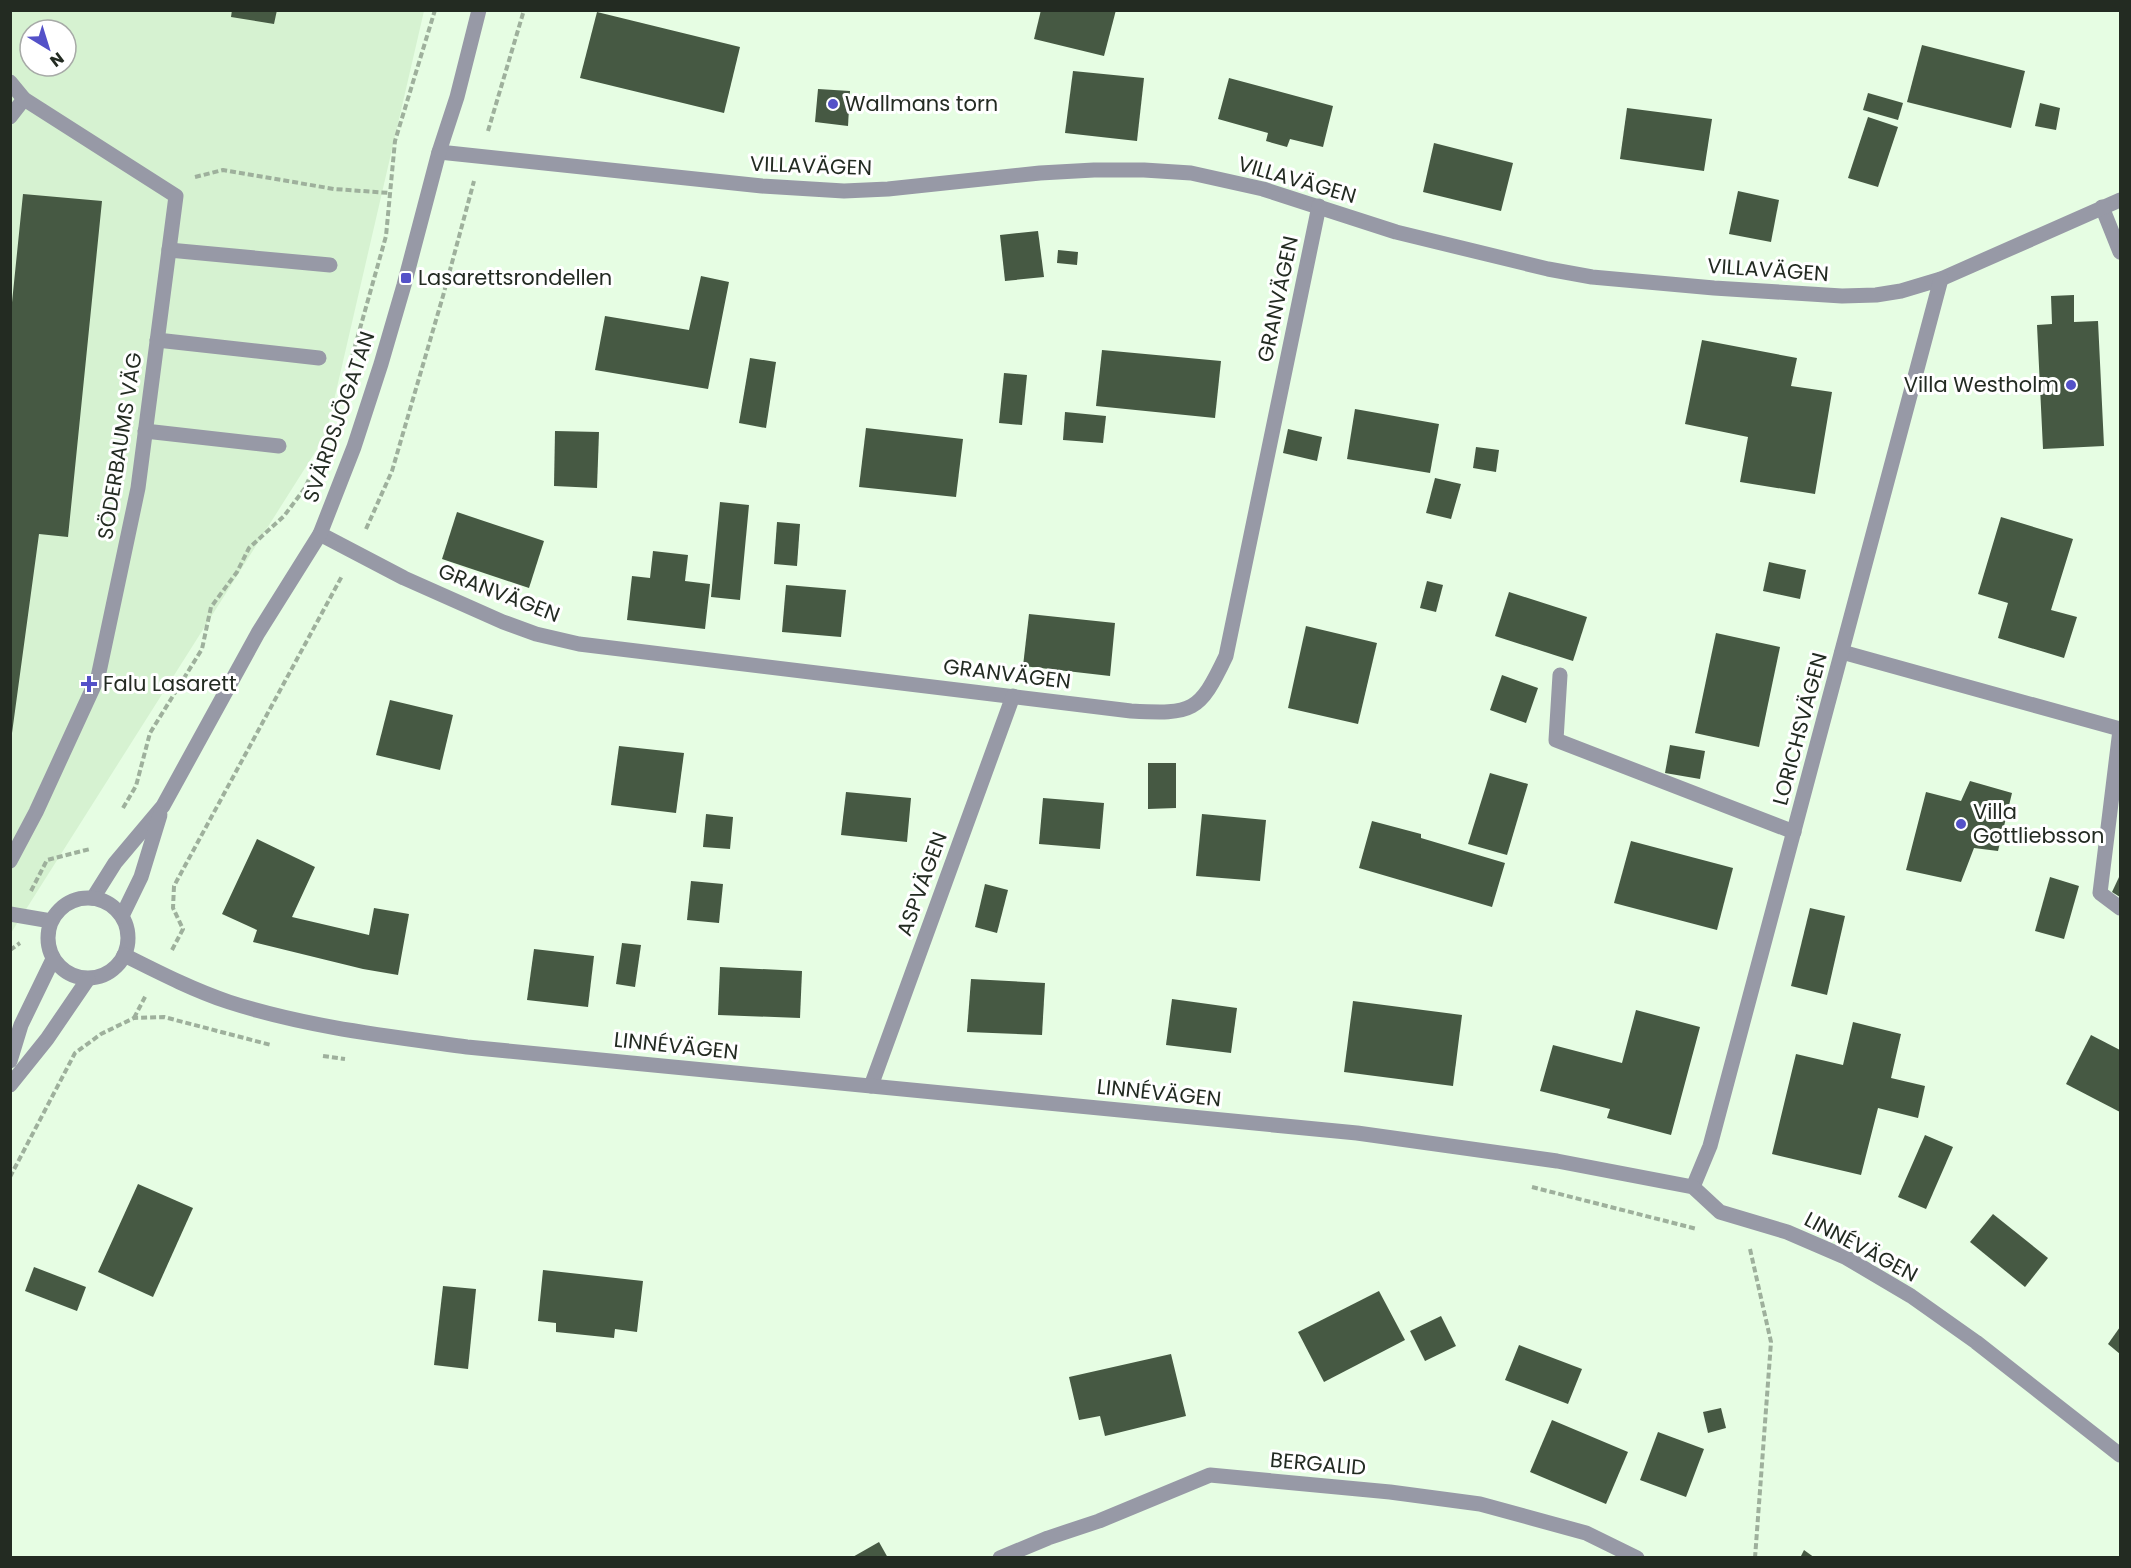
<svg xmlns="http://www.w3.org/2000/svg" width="2131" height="1568" font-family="Poppins,sans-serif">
  <rect width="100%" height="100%" fill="#e6fde3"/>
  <path fill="#d6f2d1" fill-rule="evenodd" d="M11,11H424L326,435L11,933ZM30,30H66V66H30Z"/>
  <g fill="#465943">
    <path d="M232,10H277L274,24L231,17Z"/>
    <path d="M1041,10H1116L1104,56L1034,39Z"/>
    <path d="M597,12L740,47L724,113L580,78Z"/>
    <path d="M1922,45L2025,71L2011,128L1907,102Z"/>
    <path d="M1073,71L1144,78L1137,141L1065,133Z"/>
    <path d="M1229,78L1333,106L1323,147L1290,139L1287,147L1266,141L1268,133L1218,119Z"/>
    <path d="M818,89L850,91L848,126L815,122Z"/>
    <path d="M1868,93L1903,103L1898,120L1863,110Z"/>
    <path d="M2040,103L2060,108L2056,130L2035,126Z"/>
    <path d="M1627,108L1712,119L1704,171L1620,159Z"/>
    <path d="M1868,117L1898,127L1878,187L1848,178Z"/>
    <path d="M1434,143L1513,163L1501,211L1423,192Z"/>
    <path d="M1738,191L1779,200L1771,242L1729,234Z"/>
    <path d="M23,194L102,201L68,537L39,534L12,733L10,322Z"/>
    <path d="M1038,231L1044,277L1005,281L1000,235Z"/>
    <path d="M1058,250L1078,252L1077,265L1057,263Z"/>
    <path d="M701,276L729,282L708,389L595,370L605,316L689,330Z"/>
    <path d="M2074,295V322L2098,321L2104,446L2043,449L2037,325L2052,324L2051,296Z"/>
    <path d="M1702,340L1797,358L1791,386L1832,392L1815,494L1740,482L1748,437L1685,424Z"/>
    <path d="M1102,350L1221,361L1215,418L1096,406Z"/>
    <path d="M750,358L776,362L766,428L739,423Z"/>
    <path d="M1004,373L1027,375L1022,425L999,423Z"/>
    <path d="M1355,409L1439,424L1430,473L1347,459Z"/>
    <path d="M1065,412L1106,416L1103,443L1063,440Z"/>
    <path d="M866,428L963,439L956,497L859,487Z"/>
    <path d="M1288,429L1322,437L1317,461L1283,453Z"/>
    <path d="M555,431L599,432L597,488L554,486Z"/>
    <path d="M1476,447L1499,450L1496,472L1473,468Z"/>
    <path d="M1435,478L1461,484L1451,519L1426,513Z"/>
    <path d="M720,502L749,505L740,600L711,597Z"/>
    <path d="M457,512L544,541L529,588L442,559Z"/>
    <path d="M2001,517L2073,539L2051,610L2077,617L2064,658L1998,638L2008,603L1978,594Z"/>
    <path d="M777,522L800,524L797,566L774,564Z"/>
    <path d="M653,551L688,555L685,581L710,584L705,629L627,620L632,576L650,578Z"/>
    <path d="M1769,562L1806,570L1800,599L1763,591Z"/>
    <path d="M1427,581L1443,585L1436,612L1420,608Z"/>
    <path d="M786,585L846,590L841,637L782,632Z"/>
    <path d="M1509,592L1587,617L1573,661L1495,636Z"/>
    <path d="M1029,614L1115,623L1110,676L1023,666Z"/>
    <path d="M1306,626L1377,643L1358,724L1288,708Z"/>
    <path d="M1716,633L1780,647L1759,747L1695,733Z"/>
    <path d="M1502,675L1538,688L1526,723L1490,710Z"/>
    <path d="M390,700L453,715L440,770L376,755Z"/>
    <path d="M1670,745L1705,751L1700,779L1665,773Z"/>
    <path d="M619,746L684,753L676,813L611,805Z"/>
    <path d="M1148,763H1176V808L1148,809Z"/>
    <path d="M1490,773L1528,784L1507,855L1468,844Z"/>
    <path d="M1970,781L2012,793L1998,851L1974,848L1961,882L1906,870L1926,792L1961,801Z"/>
    <path d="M846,792L911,798L907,842L841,835Z"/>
    <path d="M1043,798L1104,803L1100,849L1039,844Z"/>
    <path d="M706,814L733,817L730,849L703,847Z"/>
    <path d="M1202,814L1266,820L1260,881L1196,876Z"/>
    <path d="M1372,821L1421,834V838L1505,863L1492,907L1359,868Z"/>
    <path d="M257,839L315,867L292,917L369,935L374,908L409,914L398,975L363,969L253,942L257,930L222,914Z"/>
    <path d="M1631,841L1733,868L1717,930L1614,903Z"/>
    <path d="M2120,875V897L2112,892Z"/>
    <path d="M2050,877L2079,886L2064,939L2035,931Z"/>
    <path d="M691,881L723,884L719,923L687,920Z"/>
    <path d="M985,884L1008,890L997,933L975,927Z"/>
    <path d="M1810,908L1845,916L1827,995L1791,986Z"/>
    <path d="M622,943L641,945L635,987L616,984Z"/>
    <path d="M534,949L594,956L588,1007L527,1000Z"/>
    <path d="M720,967L802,971L800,1018L718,1015Z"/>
    <path d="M971,979L1045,983L1042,1035L967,1032Z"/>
    <path d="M1172,999L1237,1008L1231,1053L1166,1045Z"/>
    <path d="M1353,1001L1462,1015L1453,1086L1344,1072Z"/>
    <path d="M1636,1010L1700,1027L1671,1135L1607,1118L1610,1109L1540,1091L1553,1045L1622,1063Z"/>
    <path d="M1853,1022L1901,1034L1891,1078L1925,1086L1918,1118L1878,1108L1861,1175L1772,1154L1796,1054L1843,1065Z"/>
    <path d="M2091,1035L2120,1050V1112L2066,1084Z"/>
    <path d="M1925,1135L1953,1147L1926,1209L1898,1197Z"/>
    <path d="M138,1184L193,1208L153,1297L98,1272Z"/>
    <path d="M1993,1214L2048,1258L2025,1287L1970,1242Z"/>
    <path d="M34,1267L86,1287L77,1311L25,1291Z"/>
    <path d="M543,1270L643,1281L637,1332L615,1329L614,1338L556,1332V1323L538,1321Z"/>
    <path d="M443,1286L476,1289L468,1369L434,1365Z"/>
    <path d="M1379,1291L1405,1340L1324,1382L1298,1332Z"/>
    <path d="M1441,1316L1456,1346L1425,1361L1410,1331Z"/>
    <path d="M2120,1327V1354L2108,1344Z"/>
    <path d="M1519,1345L1582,1369L1568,1404L1505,1380Z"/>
    <path d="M1171,1354L1186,1416L1105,1436L1100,1416L1079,1420L1069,1377Z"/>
    <path d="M1721,1408L1726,1428L1708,1433L1703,1412Z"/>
    <path d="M1552,1420L1628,1452L1606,1504L1530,1472Z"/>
    <path d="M1658,1432L1704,1449L1686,1497L1640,1480Z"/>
    <path d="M879,1542L888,1558H851Z"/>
    <path d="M1804,1550L1815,1558H1800Z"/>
  </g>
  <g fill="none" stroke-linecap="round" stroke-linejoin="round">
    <g stroke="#9eb09c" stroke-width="4" stroke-dasharray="6 3" stroke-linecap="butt">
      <path d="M488,131L524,10"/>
      <path d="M195,177L223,170L334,189L390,193"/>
      <path d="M350,364L386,236L395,141L435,10"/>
      <path d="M366,529L392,471L443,296L474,181"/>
      <path d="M123,808L136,786L150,733L202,649L211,607L237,572L249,548L284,516L305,488L314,468"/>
      <path d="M31,891L47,860L90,849"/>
      <path d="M10,950L20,943"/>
      <path d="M172,950L183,929L173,908L174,886L342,576"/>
      <path d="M134,1018L146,995"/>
      <path d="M323,1056L345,1059"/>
      <path d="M10,1177L75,1053L101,1034L134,1018L164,1017L271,1045"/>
      <path d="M1532,1187L1697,1229"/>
      <path d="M1750,1249L1771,1342L1755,1558"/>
    </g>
    <g stroke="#9799a6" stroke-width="15">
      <path d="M10,117L24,99"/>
      <path d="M2102,207L2120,252"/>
      <path d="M169,250L330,265"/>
      <path d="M157,340L319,358"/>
      <path d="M145,431L279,446"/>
      <path d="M1842,652L2120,729"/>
      <path d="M1560,675L1556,740L1794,832"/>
      <path d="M2120,730L2100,893L2120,908"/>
    </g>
    <g stroke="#9799a6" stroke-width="15">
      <path d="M10,82L24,99L176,196L138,488L98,677L36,812L10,861"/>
      <path d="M439,152L762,186L844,191L888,189L1040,173L1094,170H1144L1191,173L1263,189L1396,232L1548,269L1592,277L1714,288L1842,296L1876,295L1901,291L1941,279L2120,200"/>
      <path d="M320,534L404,578L503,622L536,634L579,644L1131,711C1193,714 1199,713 1226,656L1319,206"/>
      <path d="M10,914L51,921"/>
      <path d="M871,1086L1013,696"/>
      <path d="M1693,1187L1710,1146L1941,279"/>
      <path d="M1000,1558L1048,1538L1099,1521L1210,1475L1390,1492L1480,1504L1586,1533L1637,1558"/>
    </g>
    <g stroke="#9799a6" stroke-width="15">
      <path d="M93,898L115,863L163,806L258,633L320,534L354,447L381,364L404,285L439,152L457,97L479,10"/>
      <circle cx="88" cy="938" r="40"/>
      <path d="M122,916L141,877L160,815"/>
      <path d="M124,955C158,972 193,990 229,1002C306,1027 387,1036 467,1047L1357,1133L1557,1161L1693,1187L1720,1212L1787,1232L1845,1257L1911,1296L1976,1342L2120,1455"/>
      <path d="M10,1061L21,1025L53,959"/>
      <path d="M10,1085L47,1039L88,979"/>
    </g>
  </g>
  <g fill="#5451c8" stroke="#fff" stroke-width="2">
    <circle cx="833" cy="104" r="6"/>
    <rect x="400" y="272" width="12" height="12" rx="3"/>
    <circle cx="2071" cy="385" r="6"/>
    <path d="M86 675h6v6h6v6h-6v6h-6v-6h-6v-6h6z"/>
    <circle cx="1961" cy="824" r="6"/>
  </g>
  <g text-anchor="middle" stroke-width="6" stroke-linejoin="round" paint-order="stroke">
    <g font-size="21" fill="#232b22" stroke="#fff" text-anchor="start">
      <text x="845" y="111">Wallmans torn</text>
      <text x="418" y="285">Lasarettsrondellen</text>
      <text x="2059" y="392" text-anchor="end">Villa Westholm</text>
      <text x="103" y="691">Falu Lasarett</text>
      <text x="1973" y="819">Villa<tspan x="1973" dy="24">Gottliebsson</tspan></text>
    </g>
    <g font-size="21" fill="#232b22" stroke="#fff">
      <text transform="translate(811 166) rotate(2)" y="7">VILLAVÄGEN</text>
      <text transform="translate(1297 180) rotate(16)" y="7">VILLAVÄGEN</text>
      <text transform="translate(1768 270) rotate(4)" y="7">VILLAVÄGEN</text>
      <text transform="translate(1278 299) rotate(-78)" y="7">GRANVÄGEN</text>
      <text transform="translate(339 417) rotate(-71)" y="7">SVÄRDSJÖGATAN</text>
      <text transform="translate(120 446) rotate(-81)" y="7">SÖDERBAUMS VÄG</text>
      <text transform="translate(499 593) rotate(21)" y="7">GRANVÄGEN</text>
      <text transform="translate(1007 674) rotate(7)" y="7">GRANVÄGEN</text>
      <text transform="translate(1800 729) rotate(-75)" y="7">LORICHSVÄGEN</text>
      <text transform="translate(922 884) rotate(-70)" y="7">ASPVÄGEN</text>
      <text transform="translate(676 1046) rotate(6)" y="7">LINNÉVÄGEN</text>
      <text transform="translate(1159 1093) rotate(6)" y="7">LINNÉVÄGEN</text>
      <text transform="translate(1861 1247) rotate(28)" y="7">LINNÉVÄGEN</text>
      <text transform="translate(1318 1464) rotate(5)" y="7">BERGALID</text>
    </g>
  </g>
  <rect width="2131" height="1568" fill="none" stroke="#232b22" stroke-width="24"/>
  <g transform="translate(48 48) rotate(142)"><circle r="28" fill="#ffffff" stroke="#a7aaa7" stroke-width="1.5"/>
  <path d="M0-4.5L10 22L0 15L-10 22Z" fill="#5451c8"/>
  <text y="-9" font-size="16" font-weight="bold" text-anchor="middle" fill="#232b22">N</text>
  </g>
</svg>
